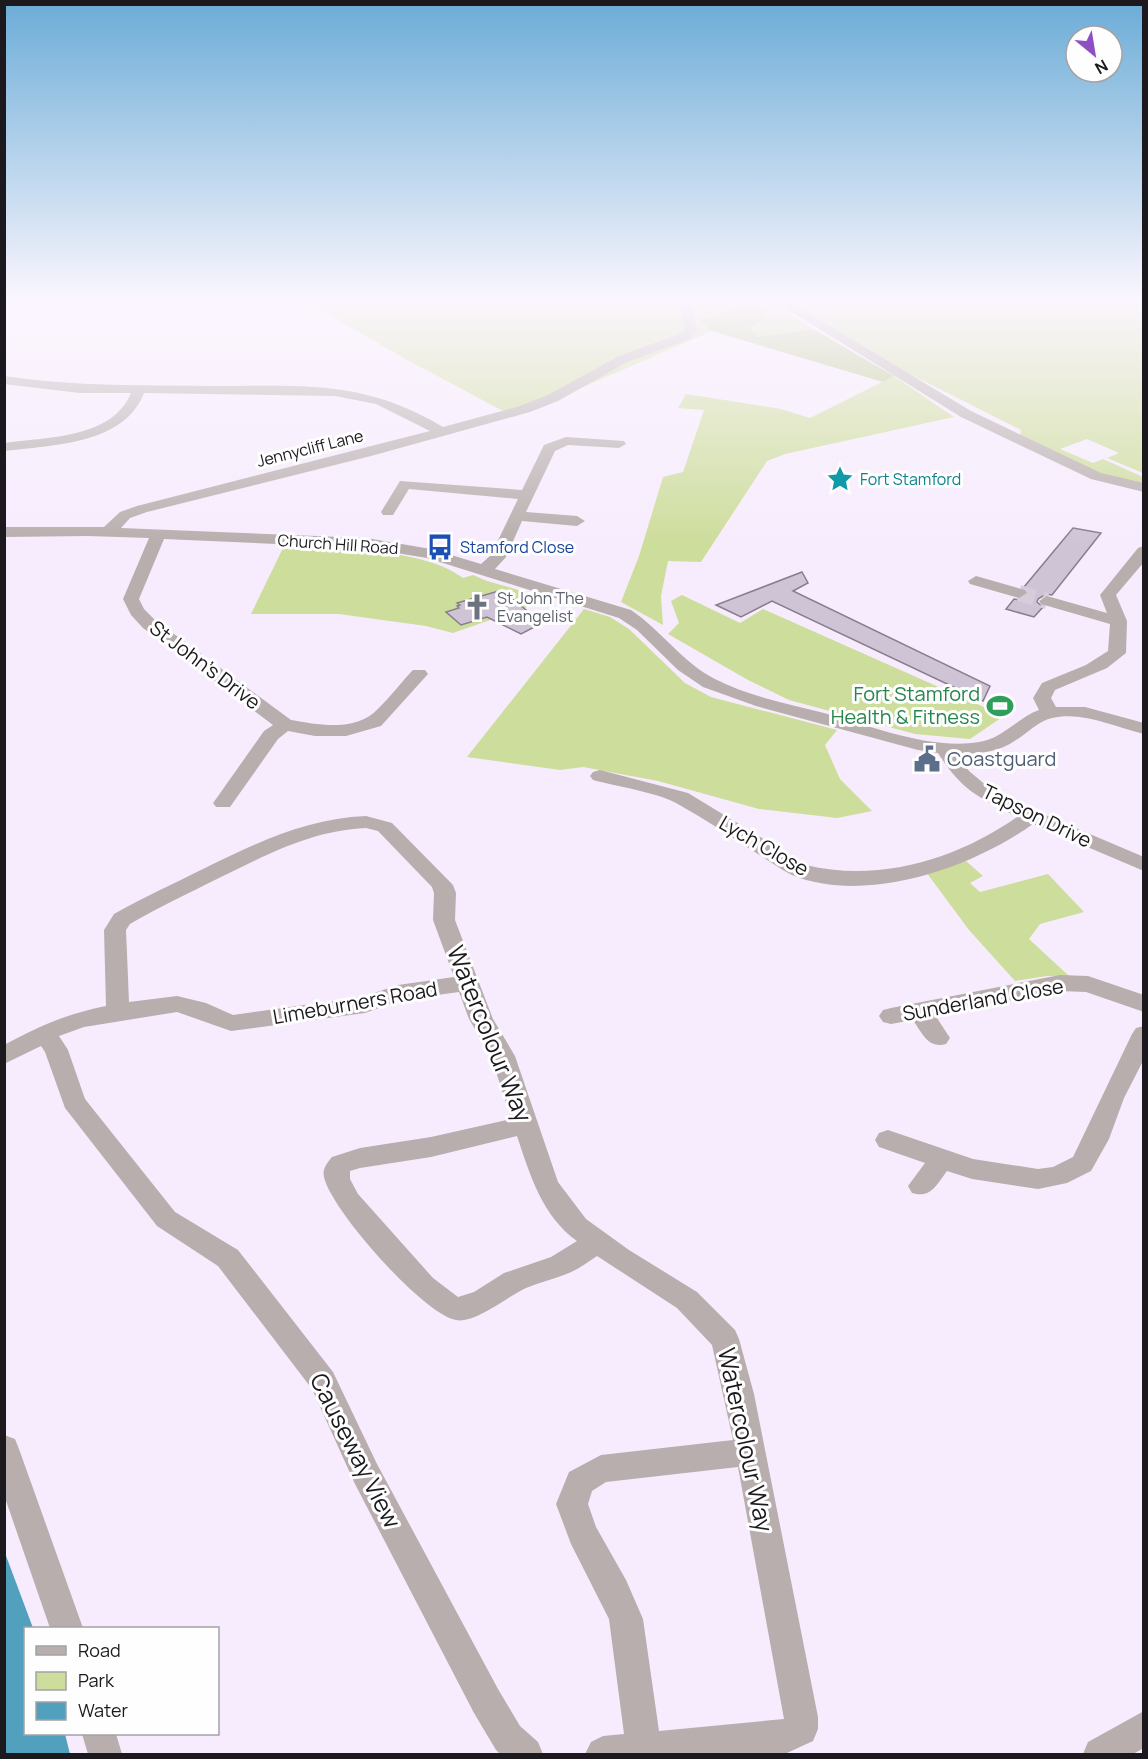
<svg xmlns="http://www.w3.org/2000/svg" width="1148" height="1759" font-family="Manrope,sans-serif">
  <rect width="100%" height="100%" fill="#f7ecfd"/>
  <g fill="#cddd9b">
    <path d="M5,299H130L11,304L5,302Z"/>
    <path d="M302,299H766L813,329L759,337L749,328L700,322L712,331L514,417L409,361Z"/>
    <path d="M779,299H1143V473L1107,458L1119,453L1087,439L1060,449L1093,463L1103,459L1143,477V484L1102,476L1020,436L1021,430L898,368Z"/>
    <path d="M894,376L954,417L785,454L767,461L701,562L668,561L661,596L663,625L621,602L639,556L663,477L683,472L704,410L678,408L686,394L781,409L810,418Z"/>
    <path d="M284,546C333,548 424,548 463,578L473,575L487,581L550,599L453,633L426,626L339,614H251Z"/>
    <path d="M682,595L740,623L763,609L1004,716L970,739L915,734L789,700L748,680L668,634L679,623L671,601Z"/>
    <path d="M584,609L610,617L629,629L685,683L711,697L837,730L825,745L840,779L872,811L837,818L759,809L658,781L583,767L560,770L467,757Z"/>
    <path d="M966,861L983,876L970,883L980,892L1048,874L1084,912L1040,924L1029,939L1069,976H1047L1015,981L969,930L926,872Z"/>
  </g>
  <path fill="#b4c381" d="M745,305L763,308L764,319L749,328L759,337L813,329L894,376L883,382L712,331L699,321Z"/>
  <path fill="#51a0be" d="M5,1553L33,1628H26V1734H65L70,1754H5Z"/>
  <g fill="#cfc4d5" stroke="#877d8c" stroke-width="1.5">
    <path d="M1073,528L1101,533L1052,595L1046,594L1038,599L1037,602L1043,607L1034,617L1006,609L1014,599L1020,600L1028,595L1029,592L1024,587Z"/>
    <path d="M802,572L808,583L793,591L990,686L983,701L772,601L741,617L716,605Z"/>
    <path d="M502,590L531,614L546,621L521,634L487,617L461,625L446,612L459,608L457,606L460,605L457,603Z"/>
  </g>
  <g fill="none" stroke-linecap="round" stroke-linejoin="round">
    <path stroke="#d6ccdc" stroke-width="16" stroke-dasharray="16 8" stroke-linecap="butt" d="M1019,593L1047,601"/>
    <g fill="#b8aead" fill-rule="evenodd">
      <path d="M678,299H690L697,331L690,339L627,362L558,401L530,412L371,456L147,512L130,518L121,528L366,538L431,549L481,564L491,555L518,499L409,489L393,515H383L381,512L400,481L522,490L544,445L566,437L624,441L626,444L619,448L568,445L555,451L526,512L577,516L585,521L577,526L522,521L506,557L495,569L631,610C661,630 683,663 715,679C748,696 788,704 824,713C872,726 934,752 984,741C1005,736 1019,717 1039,710L1033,698L1042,683L1086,665L1108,651L1110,624L1041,604L1039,601L1047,596L1107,613L1100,595L1138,548L1144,546V562L1116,595L1127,621L1126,653L1107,668L1055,690L1051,698L1056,707H1085L1144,723V734C1114,727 1083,711 1052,718C1038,721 1028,733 1016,740C1000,752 978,754 958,754L969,771L988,787L1038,812L1144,857V871L1033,824C972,868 866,905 792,875C781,870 771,862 761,856C733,838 705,819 676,803C659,793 615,786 593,780L590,776L593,772L600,770L688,793L806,865C879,883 957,859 1017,817C977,796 963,792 938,753L918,750L756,706L703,687L678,670L637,630L619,618L427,558L366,548L164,539L139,599L144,609L155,620L291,720C314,724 344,730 366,718C378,713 402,681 413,670H425L428,674L381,726L346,736H315L288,731L278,739L230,807H216L213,803L216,799L264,731L273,725L143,628L131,615L123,599L149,538L88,536L4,537V527H104L120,512L137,506L430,431L376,404L335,396L144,393C124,445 52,445 4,451V443C46,437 112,439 131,393H80L4,384V376C76,387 147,385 218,386C307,386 364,380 443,427L520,406L548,395L619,356L682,333L685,330Z"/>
      <path d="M771,299H785L971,411L1101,473L1144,483V492L1091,479L961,417Z"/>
      <path d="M976,576L1025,590L1027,593L1019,598L970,584L968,581Z"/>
      <path d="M366,816L392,823L453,885L456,893L455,920L493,1019L515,1056L558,1182L586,1219L629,1250L697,1292L735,1330L739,1339L754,1394L818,1717V1729L813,1741L787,1753L777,1754H585L591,1742L603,1736L624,1734L609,1619L571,1544L556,1504L569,1472L601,1455L733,1440L712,1345L677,1308L597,1256C588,1262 579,1269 569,1273C555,1279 540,1282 526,1288C508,1296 475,1324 456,1320C423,1314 331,1210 324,1177C322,1169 327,1163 332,1157L360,1148L431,1137L511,1119L491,1056L469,1019L459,992L401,1000L365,1013L231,1031L177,1012L84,1027L59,1036L68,1050L85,1099L175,1212L238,1250L333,1372L377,1464L498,1689L520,1726L538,1742L543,1754H500L496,1750L474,1713L355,1484L312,1389L218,1266L157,1226L65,1108L45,1052L41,1046L4,1064V1045C40,1026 66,1014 106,1006L104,930L114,914C144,897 175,883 205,868C256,843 308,818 366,816ZM366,828L378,831L432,887L434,893L433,920L454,977L398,985L362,997L233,1015L206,1003L177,996L129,1002L126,930L130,924C159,907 189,893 219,878C266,855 313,830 366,828ZM517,1136C530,1175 542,1216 577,1241L551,1257L504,1273L474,1292L458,1297L433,1278L358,1194L350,1179V1171L360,1168L431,1157ZM738,1467L784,1719L659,1731L643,1619L626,1580L596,1527L588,1504L592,1491L606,1482Z"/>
      <path d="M1060,975L1088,976L1144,995V1012L1086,992L1060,991L935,1015L950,1038L946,1044C928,1049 922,1033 913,1020L891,1024L883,1022L879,1016L883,1010L891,1008Z"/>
      <path d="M1144,1026V1059L1124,1098L1109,1139L1091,1171L1067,1183L1038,1189L972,1179L947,1171C937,1184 931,1199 912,1193L908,1186L925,1163L879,1147L875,1140L879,1133L888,1130L973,1159L1038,1169L1053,1167L1073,1157L1132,1034L1136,1028Z"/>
      <path d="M4,1435L15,1439L19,1449L83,1628H50L4,1495Z"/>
      <path d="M1144,1711V1748L1133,1754H1083L1088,1742Z"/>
      <path d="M82,1734H116L122,1754H88Z"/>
    </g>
  </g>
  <linearGradient id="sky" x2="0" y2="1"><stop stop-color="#6bacd7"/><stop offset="0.55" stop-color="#fbf6fe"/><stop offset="1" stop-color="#fbf6fe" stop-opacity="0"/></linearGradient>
  <rect width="1148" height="545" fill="url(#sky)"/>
  <defs>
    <g id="sight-bare" transform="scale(2.07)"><path d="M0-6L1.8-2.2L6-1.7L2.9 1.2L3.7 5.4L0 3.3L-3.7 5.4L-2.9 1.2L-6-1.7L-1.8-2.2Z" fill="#0f9aa8" stroke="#fefefe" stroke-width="2.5" paint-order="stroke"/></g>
    <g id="bus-bare" transform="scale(2.07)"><path d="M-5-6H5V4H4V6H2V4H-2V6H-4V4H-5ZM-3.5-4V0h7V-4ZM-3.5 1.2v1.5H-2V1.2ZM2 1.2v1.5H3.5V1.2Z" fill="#1a4fb4" stroke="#fefefe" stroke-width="2.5" paint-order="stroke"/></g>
    <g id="church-bare" transform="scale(2.07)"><path d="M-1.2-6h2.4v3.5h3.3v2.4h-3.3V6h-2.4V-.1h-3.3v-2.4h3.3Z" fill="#6b7280" stroke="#fefefe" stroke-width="2.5" paint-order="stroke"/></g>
    <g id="stadium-bare" transform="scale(2.07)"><path d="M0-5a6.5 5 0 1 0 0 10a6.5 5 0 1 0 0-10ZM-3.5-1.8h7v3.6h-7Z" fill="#2e9e5b" stroke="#fefefe" stroke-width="2.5" paint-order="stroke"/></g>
    <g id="civic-bare" transform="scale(2.07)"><path d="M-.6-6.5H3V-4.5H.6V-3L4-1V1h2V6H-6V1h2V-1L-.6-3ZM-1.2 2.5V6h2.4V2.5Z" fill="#5c6f8a" stroke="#fefefe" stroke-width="2.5" paint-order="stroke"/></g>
  </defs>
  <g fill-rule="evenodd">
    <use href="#sight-bare" x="840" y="479"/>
    <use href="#bus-bare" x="440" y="547"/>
    <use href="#church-bare" x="477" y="607"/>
    <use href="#stadium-bare" x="1000" y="706"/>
    <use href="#civic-bare" x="927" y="759"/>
  </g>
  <g text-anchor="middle" stroke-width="6" stroke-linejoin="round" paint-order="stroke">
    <g font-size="16" fill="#1c191e" stroke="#fefefe">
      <text transform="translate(310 448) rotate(-14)" y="6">Jennycliff Lane</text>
      <text transform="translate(338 544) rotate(4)" y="6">Church Hill Road</text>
    </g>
    <g font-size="16" fill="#0d838f" stroke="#fefefe" text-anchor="start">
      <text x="860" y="485">Fort Stamford</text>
    </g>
    <g font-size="16" fill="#164399" stroke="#fefefe" text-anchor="start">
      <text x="460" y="553">Stamford Close</text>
    </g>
    <g font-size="16" fill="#5b616d" stroke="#fefefe" text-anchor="start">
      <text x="497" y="604">St John The<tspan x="497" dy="18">Evangelist</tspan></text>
    </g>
    <g font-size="20" fill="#1c191e" stroke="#fefefe">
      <text transform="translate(205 665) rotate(37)" y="7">St John's Drive</text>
      <text transform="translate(1037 816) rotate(26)" y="7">Tapson Drive</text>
      <text transform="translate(764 846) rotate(30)" y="7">Lych Close</text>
      <text transform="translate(983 1000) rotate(-10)" y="7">Sunderland Close</text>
      <text transform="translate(355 1003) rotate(-10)" y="7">Limeburners Road</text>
    </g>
    <g font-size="20" fill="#27864d" stroke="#fefefe" text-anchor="end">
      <text x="980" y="701">Fort Stamford<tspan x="980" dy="23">Health &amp; Fitness</tspan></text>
    </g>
    <g font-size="20" fill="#4e5e75" stroke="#fefefe" text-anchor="start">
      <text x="947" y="766">Coastguard</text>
    </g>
    <g font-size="24" fill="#1c191e" stroke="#fefefe">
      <text transform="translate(489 1034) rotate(68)" y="8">Watercolour Way</text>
      <text transform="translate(745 1440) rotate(78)" y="8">Watercolour Way</text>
      <text transform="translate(355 1451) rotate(63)" y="8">Causeway View</text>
    </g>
  </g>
  <rect width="1148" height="1759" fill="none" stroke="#1c191e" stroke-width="12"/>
  <rect x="24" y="1627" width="195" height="108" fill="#fefefe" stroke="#a4a2a4" stroke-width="1.5"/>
  <rect x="36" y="1646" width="30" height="9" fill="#b8aead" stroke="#a4a2a4" stroke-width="1.5"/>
  <text x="78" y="1657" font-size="18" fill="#1c191e">Road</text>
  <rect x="36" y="1672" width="30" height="18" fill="#cddd9b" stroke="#a4a2a4" stroke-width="1.5"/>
  <text x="78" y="1687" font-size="18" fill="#1c191e">Park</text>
  <rect x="36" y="1702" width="30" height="18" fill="#51a0be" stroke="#a4a2a4" stroke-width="1.5"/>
  <text x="78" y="1717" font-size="18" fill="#1c191e">Water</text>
  <g transform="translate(1094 54) rotate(150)"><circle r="28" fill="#fefefe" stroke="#a4a2a4" stroke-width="1.5"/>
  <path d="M0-4.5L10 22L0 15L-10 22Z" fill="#8e4ec4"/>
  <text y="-9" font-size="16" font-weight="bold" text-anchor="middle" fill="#1c191e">N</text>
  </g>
</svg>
